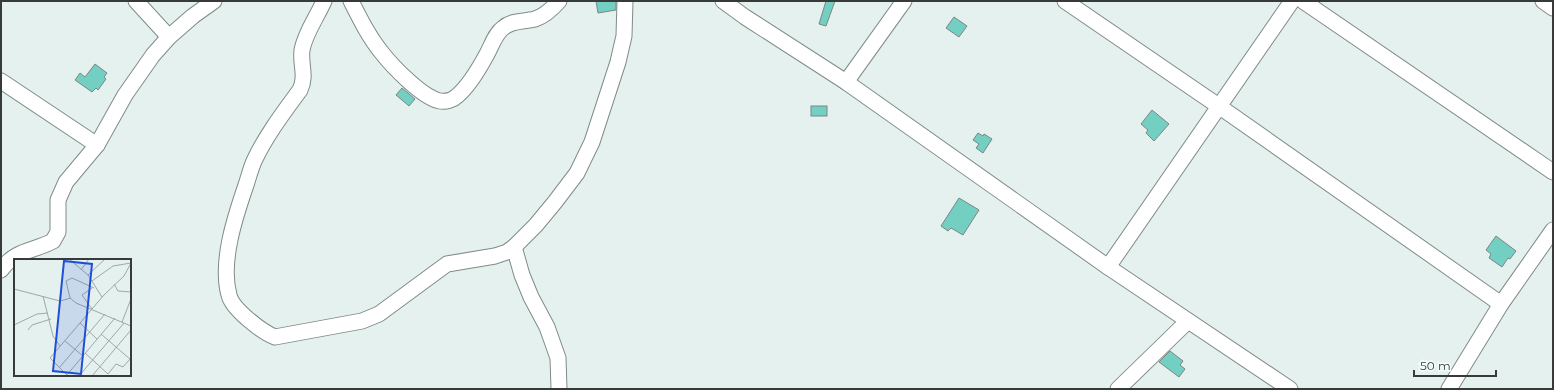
<svg xmlns="http://www.w3.org/2000/svg" width="1554" height="390" font-family="Montserrat,sans-serif">
  <rect width="100%" height="100%" fill="#e5f1ef"/>
  <g fill="#72cfc2" stroke="#7c8685">
    <path d="M596,1H616V10L598,13Z"/>
    <path d="M826,1H835L826,26L819,24Z"/>
    <path d="M954,17L967,26L959,37L946,28Z"/>
    <path d="M95,64L107,73L104,77L106,79L98,90L96,88L92,92L75,80L80,73L85,77Z"/>
    <path d="M402,88L415,99L409,106L396,95Z"/>
    <rect x="811" y="106" width="16" height="10"/>
    <path d="M1152,110L1169,124L1154,141L1146,133L1148,130L1141,124Z"/>
    <path d="M978,133L983,136L984,134L992,139L983,153L976,148L979,144L973,140Z"/>
    <path d="M959,198L979,210L963,235L951,228L948,231L941,226Z"/>
    <path d="M1496,236L1516,251L1510,259L1508,258L1502,267L1489,258L1491,254L1486,250Z"/>
    <path d="M1170,351L1183,361L1180,365L1185,369L1179,377L1159,362Z"/>
  </g>
  <g fill="none" stroke-linecap="round" stroke-linejoin="round">
    <g stroke="#808b89" stroke-width="17">
      <g id="minor">
        <path d="M136,1L169,37"/>
        <path d="M324,1C317,17 305,33 302,50C300,65 307,75 300,90C284,112 267,134 255,159C251,167 249,176 246,185C235,217 220,262 229,295C232,309 262,332 275,337L362,321L379,314L447,264L495,256L507,252L514,247L536,225L555,202L577,173L592,142L618,62L624,36L625,1"/>
        <path d="M351,1C360,19 369,37 382,53C393,67 423,98 440,101C446,102 453,100 457,96C469,86 480,67 487,54C492,45 495,34 503,28C512,20 524,22 535,19C545,16 552,9 559,1"/>
        <path d="M723,1L745,17L846,82L1108,267L1290,389"/>
        <path d="M1065,1L1220,107L1501,304"/>
        <path d="M1303,1L1553,172"/>
        <path d="M1543,1L1553,8"/>
        <path d="M1,81L97,145"/>
        <path d="M846,82L904,1"/>
        <path d="M514,247L522,275L531,297L547,327L558,358L559,389"/>
        <path d="M1108,267L1292,1"/>
        <path d="M1,270C16,249 32,252 53,241L58,232V200L66,182L97,145L125,95L153,55L169,37L193,16L214,1"/>
        <path d="M1118,389L1188,321"/>
        <path d="M1449,389L1501,304L1553,230"/>
      </g>
    </g>
    <use href="#minor" stroke="#fff" stroke-width="15"/>
  </g>
  <g transform="translate(14 259)">
    <rect width="117" height="117" fill="#e5f1ef"/>
    <path fill="none" stroke="#9fa8a6" stroke-width="1" d="M55,0L74,16L88,38M67,11L75,0M74,16L91,0M78,22L99,7L117,4M100,25L104,32L117,33M78,29L68,36L78,50M80,29L58,19L52,22L56,39L62,44L117,67M0,30L46,42L57,39M29,37L39,77L46,87M108,63L117,40M66,64L83,80M0,66L23,55L34,54M14,71L18,66L37,60M87,75L117,101M51,82L69,97M71,94L94,115L102,105L109,108L117,99M45,109L91,55M52,117L101,59M54,117L36,99L90,36L110,17L117,4M65,117L110,64M78,117L117,71"/>
    <path fill="#1d4ed8" fill-opacity="0.15" stroke="#1d4ed8" stroke-width="2" d="M50,2L78,5L67,115L39,112Z"/>
    <rect width="117" height="117" fill="none" stroke="#363a39" stroke-width="2"/>
  </g>
  <rect width="1554" height="390" fill="none" stroke="#363a39" stroke-width="4"/>
  <path d="M1414 370v6h82v-6" fill="none" stroke="#363a39" stroke-width="2"/>
  <text x="1420" y="370" font-size="12" fill="#363a39" stroke="#f3fefc" stroke-width="3" paint-order="stroke">50 m</text>
</svg>
